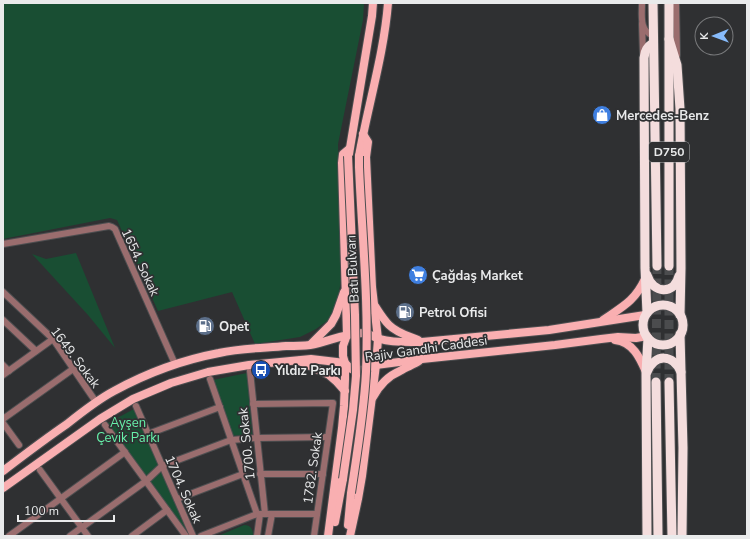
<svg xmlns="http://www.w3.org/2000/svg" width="750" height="539" font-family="'Nunito Sans',sans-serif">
  <rect width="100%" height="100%" fill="#2f3032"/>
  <g fill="#194e33">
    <path d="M3,3H364L363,20L338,144L341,280L337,304L327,321L316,329L300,337L255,344L232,292L158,311L117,220L110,218L3,239Z"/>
    <path d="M76,253L115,348L88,315L32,254L46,259Z"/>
    <path d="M247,373L252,434L232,436L213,380Z"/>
    <path d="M134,409L160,467L146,479L106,424Z"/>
    <path d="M161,470L188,534L148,481Z"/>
    <path d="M244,525C251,525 253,529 253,536H218Z"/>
  </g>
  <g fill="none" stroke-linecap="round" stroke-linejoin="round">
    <g stroke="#4b4c4e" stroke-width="9" stroke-dasharray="9 4.5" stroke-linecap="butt">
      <path d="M669,266V382"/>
      <path d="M656,382L657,266"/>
    </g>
    <g stroke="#4d4e50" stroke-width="8">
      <g id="minor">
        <path d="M642,3C642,16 639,30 653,36"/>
        <path d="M676,3L677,55"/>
        <path d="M642,24L643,54"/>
        <path d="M3,244L109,226L112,227L115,229L175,364"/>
        <path d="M3,292L53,339L96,402"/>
        <path d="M3,320L36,351"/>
        <path d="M3,365L9,371"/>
        <path d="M250,371L265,514"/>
        <path d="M3,375L53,339"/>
        <path d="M210,379L257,514"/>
        <path d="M253,404L333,403L314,536"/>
        <path d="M136,406L193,536"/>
        <path d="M3,419L73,369"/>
        <path d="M3,423L19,445"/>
        <path d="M105,425L186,536"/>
        <path d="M148,434L220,407"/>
        <path d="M40,470L88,536"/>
        <path d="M260,474H323"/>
        <path d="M177,499L243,474"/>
        <path d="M9,536L125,452"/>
        <path d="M70,536L146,481L162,466L231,440L257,438L328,437"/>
        <path d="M132,536L167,510"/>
        <path d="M201,536L257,514H317"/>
        <path d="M257,536L260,514"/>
        <path d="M268,536L272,514"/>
      </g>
    </g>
    <g stroke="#4d4e50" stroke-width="10">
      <g id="major">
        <path d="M349,154L372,16L373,3"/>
        <path d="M359,156C368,105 384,54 388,3"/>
        <path d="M375,306C379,312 383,319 389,325C397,333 408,336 418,340"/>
        <path d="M603,320C622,307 635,301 645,279"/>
        <path d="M615,340C633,342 640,358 646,372"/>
        <path d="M311,344L331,324L336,315L344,292"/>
        <path d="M299,361L329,375L337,382L345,391"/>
        <path d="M373,397C379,386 388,376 400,371C406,367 413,365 419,361"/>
        <path d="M3,471C24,455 45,439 67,424C82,412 97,400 114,391C147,373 182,360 219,353C241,348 264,348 286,346C294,346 302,346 310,345C328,342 345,333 363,333C370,333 374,338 380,339C394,343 408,342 422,342L549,330L645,315"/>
        <path d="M3,488L100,419L133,399L171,383L208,372L249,365L311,359L345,363L351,369L362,370L376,365L422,359L555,345L601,339L618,337L636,338L647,336"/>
        <path d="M335,522L343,479"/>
        <path d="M348,525L351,493"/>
        <path d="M328,536L342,428L344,406L345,379V363L343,356V346L347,335L342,163L343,154L349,149"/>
        <path d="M350,536L358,499L362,476L376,365L378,339L372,287L366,157L368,142L363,134"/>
      </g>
    </g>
    <g stroke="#4d4e50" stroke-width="11">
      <g id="highway">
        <path d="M653,3L657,266"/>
        <path d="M669,3V266"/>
        <path d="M669,39L677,65L680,109L681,268L680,315"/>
        <path d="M647,275C653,294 674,295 679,276"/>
        <circle cx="663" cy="325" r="20"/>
        <path d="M647,313L645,268L644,58C645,50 647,47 653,43"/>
        <path d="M680,334L683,448L682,536"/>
        <path d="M647,372C655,353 673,354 681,372"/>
        <path d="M656,382L658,536"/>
        <path d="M669,382L672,536"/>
        <path d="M647,536L646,372L648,338"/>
      </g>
    </g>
    <use href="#minor" stroke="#9a6d6e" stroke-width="6"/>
    <use href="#major" stroke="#f9afb1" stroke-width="8"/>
    <use href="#highway" stroke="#f4dddd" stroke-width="9"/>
    <g stroke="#4d4e50" stroke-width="10" stroke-linecap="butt">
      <g id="major-bridge">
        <path d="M343,479L353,410L356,376L355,315L348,156"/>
        <path d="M351,493C357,453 364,412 366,372C369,304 362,235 359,167V156"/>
      </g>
    </g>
    <use href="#major-bridge" stroke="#f9afb1" stroke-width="8"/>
  </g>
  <defs>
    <g id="shop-disc" transform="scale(1)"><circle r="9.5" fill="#3f7fe0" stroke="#2f3032"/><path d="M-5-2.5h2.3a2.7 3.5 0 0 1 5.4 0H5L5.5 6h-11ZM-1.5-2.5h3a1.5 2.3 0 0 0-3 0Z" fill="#fff"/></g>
    <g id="supermarket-disc" transform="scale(1)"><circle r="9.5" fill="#3f7fe0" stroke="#2f3032"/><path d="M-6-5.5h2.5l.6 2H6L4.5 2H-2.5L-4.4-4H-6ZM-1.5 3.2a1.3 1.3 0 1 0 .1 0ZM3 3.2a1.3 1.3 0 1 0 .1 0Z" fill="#fff"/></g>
    <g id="fuel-disc" transform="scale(1)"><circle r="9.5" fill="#5c6f8a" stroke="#2f3032"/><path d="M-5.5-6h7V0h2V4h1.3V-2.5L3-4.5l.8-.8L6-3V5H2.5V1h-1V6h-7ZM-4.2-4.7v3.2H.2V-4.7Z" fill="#fff"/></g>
    <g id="bus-disc" transform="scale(1)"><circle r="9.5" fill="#1a4fb4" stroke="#2f3032"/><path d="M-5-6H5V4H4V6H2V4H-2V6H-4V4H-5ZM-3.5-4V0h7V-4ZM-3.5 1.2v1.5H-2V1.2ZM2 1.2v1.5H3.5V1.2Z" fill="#fff"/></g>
  </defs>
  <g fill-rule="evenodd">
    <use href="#shop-disc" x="602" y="115"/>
    <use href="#supermarket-disc" x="418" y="275"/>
    <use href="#fuel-disc" x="405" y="312"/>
    <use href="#fuel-disc" x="205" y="326"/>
    <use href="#bus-disc" x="261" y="370"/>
  </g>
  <g text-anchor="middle" stroke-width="3.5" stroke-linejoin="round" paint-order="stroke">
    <rect fill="#2f3032" stroke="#b1b2b4" stroke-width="1" x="649" y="142" width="40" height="20" rx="3"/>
    <g font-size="12" font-weight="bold" fill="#e9eaeb">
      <text x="669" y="156">D750</text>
    </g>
    <g font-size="13" font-weight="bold" fill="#e9eaeb" stroke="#2f3032" text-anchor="start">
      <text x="616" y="120">Mercedes-Benz</text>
      <text x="432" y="280">Çağdaş Market</text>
      <text x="419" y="317">Petrol Ofisi</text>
      <text x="219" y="331">Opet</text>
      <text x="275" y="375">Yıldız Parkı</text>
    </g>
    <g font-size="13" fill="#e9eaeb" stroke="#2f3032">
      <text transform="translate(141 262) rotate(65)" y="5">1654. Sokak</text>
      <text transform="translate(352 269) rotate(-93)" y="5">Batı Bulvarı</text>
      <text transform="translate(426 348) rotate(-8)" y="5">Rajiv Gandhi Caddesi</text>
      <text transform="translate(76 357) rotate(53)" y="5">1649. Sokak</text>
      <text transform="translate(246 444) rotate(-96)" y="5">1700. Sokak</text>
      <text transform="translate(312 468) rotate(-82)" y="5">1782. Sokak</text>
      <text transform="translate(184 489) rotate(66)" y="5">1704. Sokak</text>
    </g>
    <g font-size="13" fill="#67f2ab" stroke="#2f3032">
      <text x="128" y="427">Ayşen<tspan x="128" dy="15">Çevik Parkı</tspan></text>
    </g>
  </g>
  <rect width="750" height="539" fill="none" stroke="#e9eaeb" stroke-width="8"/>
  <g transform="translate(714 36) rotate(269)"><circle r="19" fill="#2f3032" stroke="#797a7c"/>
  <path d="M0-3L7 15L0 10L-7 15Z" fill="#87bbfb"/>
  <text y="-6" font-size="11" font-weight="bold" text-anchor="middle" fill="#e9eaeb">K</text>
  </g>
  <path d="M18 515v6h96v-6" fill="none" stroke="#e9eaeb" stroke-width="2"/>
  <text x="24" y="515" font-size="12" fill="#e9eaeb" stroke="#2f3032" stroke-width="3" paint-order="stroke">100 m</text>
</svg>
